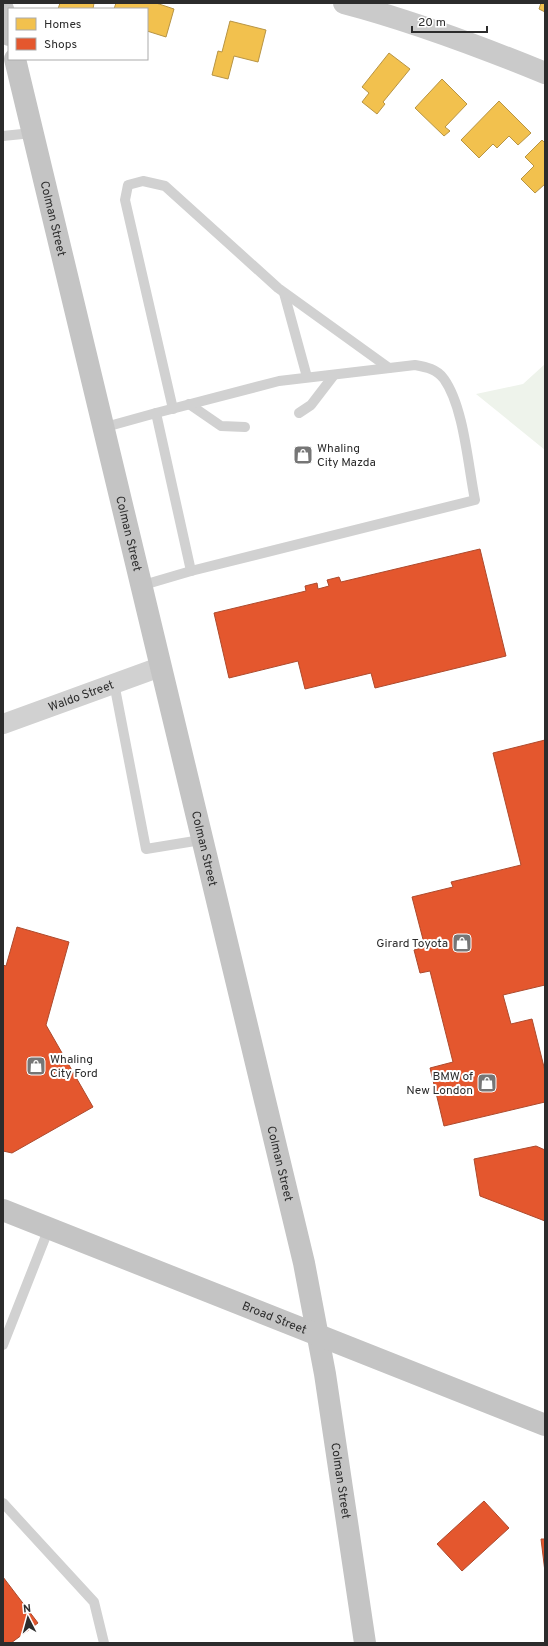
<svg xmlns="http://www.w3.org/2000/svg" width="548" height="1646" font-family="Overpass,sans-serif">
  <rect width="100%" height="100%" fill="#fff"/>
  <path fill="#eef3eb" d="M545,364V450L476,394L523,384Z"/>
  <g fill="#f2c14e" stroke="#b79444">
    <path d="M60,3H94L93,9H58Z"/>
    <path d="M116,3H156L174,9L166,37L147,31V9H114Z"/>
    <path d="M541,3H545V12L539,9Z"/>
    <path d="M230,21L266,30L258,62L234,56L228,79L212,75L218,51L222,52Z"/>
    <path d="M389,53L410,69L383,102L385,104L377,114L362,102L369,93L362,87Z"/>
    <path d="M442,79L467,104L445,127L450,131L444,136L415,108Z"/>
    <path d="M499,101L531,133L518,145L509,136L497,148L493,144L479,158L461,140Z"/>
    <path d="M542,140L545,143V184L535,193L521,179L534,166L525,157Z"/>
  </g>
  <g fill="#e4572e" stroke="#ad4a2d">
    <path d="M480,549L506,656L375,688L371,673L305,689L298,661L229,678L214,613L306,591L305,586L317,583L318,589L329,586L327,580L339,577L341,582Z"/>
    <path d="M545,740V985L503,995L511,1024L532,1019L545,1071V1102L444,1126L430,1068L453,1062L430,971L420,973L414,950L425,947L412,897L453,887L451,882L521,865L493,753Z"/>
    <path d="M17,927L69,942L46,1025L93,1107L12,1153L3,1151V965L6,966Z"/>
    <path d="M536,1146L545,1150V1221L480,1196L474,1159Z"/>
    <path d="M484,1501L509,1528L462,1571L437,1544Z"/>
    <path d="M541,1539H545V1572Z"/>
    <path d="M3,1577L38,1623L11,1643H3Z"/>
  </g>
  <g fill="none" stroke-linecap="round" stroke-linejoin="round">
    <g stroke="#d1d1d1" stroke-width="10">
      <path d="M3,136L32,133"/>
      <path d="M284,293L307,377"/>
      <path d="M189,404L221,426L245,427"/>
      <path d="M173,409L125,200L128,185L143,181L165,186L278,288L389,368"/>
      <path d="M156,413L279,381L415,365C426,367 437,369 444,379C464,407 468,466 475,500L191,571"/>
      <path d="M299,413L311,405L334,375"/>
      <path d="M102,428L156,413L191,571L140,586"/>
      <path d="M114,683L146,849L201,840"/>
      <path d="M3,1345L49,1228"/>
      <path d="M3,1503L94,1602L104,1643"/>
    </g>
    <path stroke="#d1d1d1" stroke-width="20" id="s1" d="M3,724L160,667"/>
    <path stroke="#cacaca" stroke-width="22" d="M344,3C413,21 479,46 545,73"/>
    <g stroke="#c4c4c4" stroke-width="22">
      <path d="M3,9L9,35"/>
      <path id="s2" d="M15,59L304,1263L325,1374L365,1643"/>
      <path id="s3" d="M3,1210L545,1425"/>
    </g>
  </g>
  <defs>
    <g id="shop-square" transform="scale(1)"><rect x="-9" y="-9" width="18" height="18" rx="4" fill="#767676" stroke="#fff"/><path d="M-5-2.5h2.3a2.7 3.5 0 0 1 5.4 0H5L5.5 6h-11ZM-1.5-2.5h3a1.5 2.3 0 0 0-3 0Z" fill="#fff"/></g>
  </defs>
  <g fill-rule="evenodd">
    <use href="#shop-square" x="303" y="455"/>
    <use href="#shop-square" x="462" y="943"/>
    <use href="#shop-square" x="36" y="1066"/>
    <use href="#shop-square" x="487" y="1083"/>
  </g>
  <g text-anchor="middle" stroke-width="4" stroke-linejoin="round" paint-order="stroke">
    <g font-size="12" fill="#2c2c2c" stroke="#fff">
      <text dy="4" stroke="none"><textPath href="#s2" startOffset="164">Colman Street</textPath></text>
      <text dy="4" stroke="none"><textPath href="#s2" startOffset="488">Colman Street</textPath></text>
      <text dy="4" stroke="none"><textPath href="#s1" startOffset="83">Waldo Street</textPath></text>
      <text dy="4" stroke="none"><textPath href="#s2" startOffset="812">Colman Street</textPath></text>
      <text dy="4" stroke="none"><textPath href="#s2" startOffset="1136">Colman Street</textPath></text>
      <text dy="4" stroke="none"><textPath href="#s3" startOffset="292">Broad Street</textPath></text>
      <text dy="4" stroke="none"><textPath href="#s2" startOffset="1459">Colman Street</textPath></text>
    </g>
    <g font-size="12" fill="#2c2c2c" stroke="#fff" text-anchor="start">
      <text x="317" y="452">Whaling<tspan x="317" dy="14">City Mazda</tspan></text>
      <text x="448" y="947" text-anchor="end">Girard Toyota</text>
      <text x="50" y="1063">Whaling<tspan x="50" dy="14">City Ford</tspan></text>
      <text x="473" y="1080" text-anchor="end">BMW of<tspan x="473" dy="14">New London</tspan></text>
    </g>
  </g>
  <rect width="548" height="1646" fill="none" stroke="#2c2c2c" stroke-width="8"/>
  <rect x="8" y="8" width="140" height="52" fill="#ffffff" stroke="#ababab"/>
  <rect x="16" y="18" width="20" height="12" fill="#f2c14e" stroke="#ababab"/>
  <text x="44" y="28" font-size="12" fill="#2c2c2c">Homes</text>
  <rect x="16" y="38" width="20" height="12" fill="#e4572e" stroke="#ababab"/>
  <text x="44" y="48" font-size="12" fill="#2c2c2c">Shops</text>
  <g transform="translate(28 1618) rotate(354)" stroke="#ffffff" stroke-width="3" paint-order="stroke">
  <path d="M0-3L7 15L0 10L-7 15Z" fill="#2c2c2c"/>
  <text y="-6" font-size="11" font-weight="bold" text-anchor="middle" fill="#2c2c2c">N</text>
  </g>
  <path d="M412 26v6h75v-6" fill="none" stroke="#2c2c2c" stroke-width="2"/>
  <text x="418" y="26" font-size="12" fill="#2c2c2c" stroke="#ffffff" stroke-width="3" paint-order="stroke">20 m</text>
</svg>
